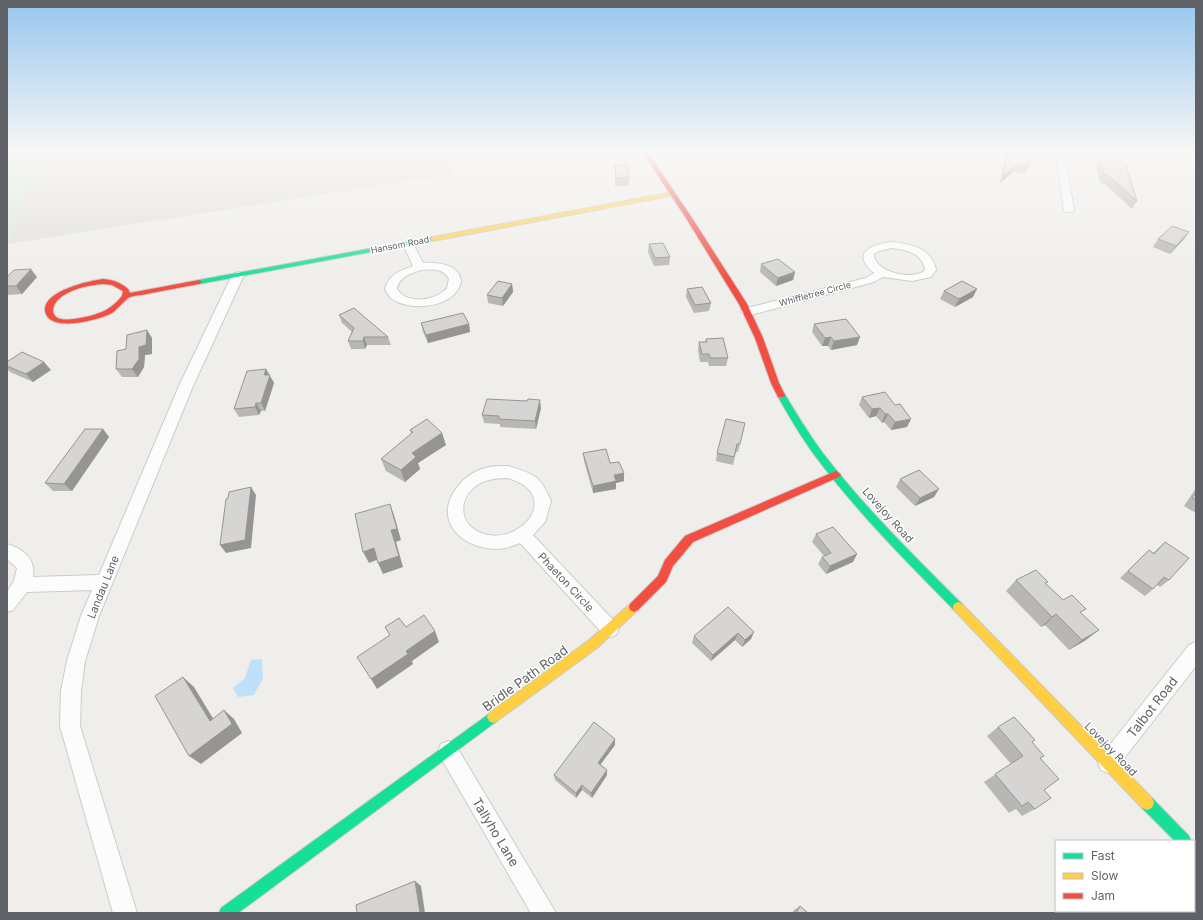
<svg xmlns="http://www.w3.org/2000/svg" width="1203" height="920" font-family="Inter,sans-serif">
  <rect width="100%" height="100%" fill="#efeeea"/>
  <path fill="#e2e0da" d="M42,153H446L453,174L7,244Z"/>
  <path fill="#d8ebd6" d="M7,153H42L7,244Z"/>
  <path fill="#bfe0f9" d="M262,659L263,678L254,695L238,697L233,688L245,678L251,660Z"/>
  <g fill="none" stroke-linecap="round" stroke-linejoin="round">
    <g stroke="#cbcccc" stroke-width="2">
      <g id="street">
        <path d="M1056,153H1064L1074,210L1073,212H1065L1064,210Z"/>
        <path d="M408,241L413,244L423,263C437,262 460,264 461,282C455,308 411,312 392,299C389,297 387,293 385,289C389,274 400,271 413,266L403,244ZM421,270C431,269 444,268 449,279L447,288C436,301 407,305 397,289C399,277 410,274 421,270Z"/>
        <path d="M892,242C911,244 932,248 936,270L931,277L912,281L883,277L874,282L747,316L741,312L743,309L866,278L874,273C850,253 872,244 892,242ZM892,248C907,250 922,253 925,270C915,281 874,273 874,254L879,251Z"/>
        <path d="M238,272L244,275L193,386L99,616L85,661L81,691L80,726L137,913H113L60,726L61,691L67,661L81,616L92,590L27,592L13,610L7,612V592L14,581L17,568L7,559V544C23,549 36,558 33,577L99,575L179,386L232,275Z"/>
        <path d="M508,466C534,474 540,475 551,501L545,522L533,535L616,623L619,629L616,635L610,637L604,635L520,543C513,546 505,549 497,549C460,549 431,518 459,485C466,476 477,469 490,467C495,466 502,466 508,466ZM508,478C567,496 515,552 477,531C457,520 460,495 479,484C488,479 497,478 508,478Z"/>
        <path d="M1196,642V666L1115,770L1108,773L1101,770L1098,763L1101,756L1189,645Z"/>
        <path d="M448,741L455,744L556,913H531L441,758L438,751L441,744Z"/>
      </g>
    </g>
    <g stroke="#cacacb" stroke-width="2">
      <g id="fast">
        <path d="M433,237L435,238V240L199,284L196,282L199,280Z"/>
        <path d="M781,392L784,393C796,413 808,433 822,452C864,507 913,555 962,604L963,607L962,610L958,612L954,610C906,561 857,512 816,457C801,437 789,416 777,395Z"/>
        <path d="M493,711L497,713L499,717L497,721L238,913H219L221,908Z"/>
        <path d="M1147,796L1152,798L1189,836L1191,841H1175L1142,808L1140,803L1142,798Z"/>
      </g>
    </g>
    <g stroke="#cacacb" stroke-width="2">
      <g id="slow">
        <path d="M673,192L676,194L675,195L433,241L430,239L433,237Z"/>
        <path d="M634,602L638,604L639,607L638,610L597,648L497,721L493,723L489,721L487,717L489,713L589,640L630,604Z"/>
        <path d="M958,602L962,604L1152,798L1154,803L1152,808L1147,810L1142,808L954,610L953,607L954,604Z"/>
      </g>
    </g>
    <g stroke="#cacacb" stroke-width="2">
      <g id="jam">
        <path d="M643,153H648L692,218L747,304L763,338L779,383L785,395L784,397H778L771,383L755,338L739,304L686,218Z"/>
        <path d="M103,279C113,280 120,282 128,289L130,293L199,280L202,282L199,284C183,287 167,290 151,293C144,295 136,295 130,297C125,299 118,309 112,313C99,320 53,332 46,314C38,292 89,281 103,279ZM103,284L112,285L123,291L122,296C118,301 113,306 106,310C97,315 65,324 56,317C53,314 53,312 53,309C57,291 88,285 103,284Z"/>
        <path d="M836,471L839,473L841,475L839,477L693,542L673,566L666,582L638,610L634,612L630,610L629,607L630,604L658,576L665,560L685,536Z"/>
      </g>
    </g>
    <use href="#street" fill="#fdfcfc" fill-rule="evenodd"/>
    <use href="#fast" fill="#16e098" fill-rule="evenodd"/>
    <use href="#slow" fill="#ffcf43" fill-rule="evenodd"/>
    <use href="#jam" fill="#f24e42" fill-rule="evenodd"/>
  </g>
  <g fill="#b8b7b5">
    <path d="M1006,153H1031L1029,167L1025,174L1013,172L1000,183Z"/>
    <path d="M1100,159L1137,201L1132,209L1105,184L1100,183L1096,166Z"/>
    <path d="M615,165L629,178V186H615Z"/>
    <path d="M1189,232L1183,240L1170,254L1153,247L1158,239Z"/>
    <path d="M649,244L670,257L669,265L654,266L648,252Z"/>
    <path d="M761,264L795,272L793,280L776,286L760,272Z"/>
    <path d="M7,277H37L22,294L7,295Z"/>
    <path d="M512,284L513,292L503,306L488,303L487,295Z"/>
    <path d="M687,289L711,303L709,311L694,313L686,297Z"/>
    <path d="M944,291L973,297L955,307L940,299Z"/>
    <path d="M339,315L388,337L391,345H367L365,349H351L348,341L352,332L342,323Z"/>
    <path d="M421,323L469,324L470,332L428,343L423,332Z"/>
    <path d="M814,324L857,345L831,350L828,346H822L812,332Z"/>
    <path d="M152,338V354L145,355L144,367L138,377H122L116,369L126,349Z"/>
    <path d="M706,339L728,358L726,366H709L708,362H700L698,350L699,342H705Z"/>
    <path d="M7,362L51,370L33,382L10,372L7,369Z"/>
    <path d="M266,369L274,383L265,411H261L259,415L239,417L234,409Z"/>
    <path d="M885,392L907,427L891,430L884,422L882,423L876,416L869,418L859,405L862,397Z"/>
    <path d="M527,401L541,408L536,429L500,427V424L484,423L482,415Z"/>
    <path d="M745,423L738,452H736L733,465L716,461L717,453Z"/>
    <path d="M103,429L109,437L72,491H53L45,483Z"/>
    <path d="M410,430L442,433L446,445L418,463L420,469L405,482L386,471L381,459L411,434Z"/>
    <path d="M583,453L610,463L624,481L616,483V489L593,493L584,461Z"/>
    <path d="M900,479L934,497L915,506L896,487Z"/>
    <path d="M1196,488V513L1184,506Z"/>
    <path d="M816,534L857,554L853,562L826,574L818,564L822,557L824,556L812,542Z"/>
    <path d="M1165,542L1169,580L1160,587L1157,585L1153,589L1145,596L1120,578L1149,550L1153,553Z"/>
    <path d="M1016,580L1046,584L1063,600L1081,614L1086,640L1069,650L1045,625L1041,627L1006,591Z"/>
    <path d="M728,607L751,639L742,647L735,640L711,661L692,643L694,636Z"/>
    <path d="M998,727L1032,742L1040,758L1044,790L1035,809L1022,816L1016,809L1009,813L984,782L1011,764L987,736Z"/>
    <path d="M615,745L600,764L607,770V775L592,798L582,790L576,798L555,780L554,775Z"/>
    <path d="M800,906L808,913H792L794,910Z"/>
    <path d="M1095,911H1152L1154,913H1097Z"/>
  </g>
  <g fill="#969594">
    <path d="M1017,165L1013,172L1000,183L1003,176Z"/>
    <path d="M1189,232L1183,240L1170,254L1176,246Z"/>
    <path d="M31,269L37,277L22,294L16,286Z"/>
    <path d="M795,272L793,280L776,286L778,278Z"/>
    <path d="M512,284L513,292L503,306L502,298Z"/>
    <path d="M977,289L973,297L955,307L959,299Z"/>
    <path d="M469,324L470,332L428,343L426,335Z"/>
    <path d="M147,330L152,338V354L145,355L144,367L138,377L132,369L139,347Z"/>
    <path d="M364,337L367,345L365,349L363,341Z"/>
    <path d="M831,337L828,346H822L825,338Z"/>
    <path d="M860,337L857,345L831,350L834,341Z"/>
    <path d="M44,362L51,370L33,382L26,374Z"/>
    <path d="M266,369L274,383L265,411L261,403L264,375Z"/>
    <path d="M540,400L541,408L536,429L535,421Z"/>
    <path d="M256,403L261,411L259,415L255,407Z"/>
    <path d="M880,408L876,416L869,418L872,409Z"/>
    <path d="M885,414H888L884,422L882,423Z"/>
    <path d="M911,419L907,427L891,430L895,422Z"/>
    <path d="M103,429L109,437L72,491L64,484Z"/>
    <path d="M442,433L446,445L418,463L420,469L405,482L401,470L412,453Z"/>
    <path d="M624,473V481L616,483V489L593,493V486L614,475Z"/>
    <path d="M251,487L256,495L251,548L226,553L220,545Z"/>
    <path d="M939,489L934,497L915,506L920,498Z"/>
    <path d="M390,504L394,515L401,540L396,542L403,567L383,574L378,563L391,530Z"/>
    <path d="M374,548L379,559L369,563L363,552Z"/>
    <path d="M857,554L853,562L826,574L830,566Z"/>
    <path d="M1056,614L1045,625L1041,627L1052,617Z"/>
    <path d="M1099,630L1086,640L1069,650L1082,640Z"/>
    <path d="M435,631L439,642L412,661L413,664L377,689L371,679L406,651Z"/>
    <path d="M754,632L751,639L742,647L745,640Z"/>
    <path d="M738,633L735,640L711,661L713,655Z"/>
    <path d="M183,677L194,687L220,730L210,721Z"/>
    <path d="M224,710L234,719L242,733L201,764L189,756Z"/>
    <path d="M615,739V745L598,768V763Z"/>
    <path d="M607,770V775L592,798L591,793Z"/>
    <path d="M582,785V790L576,798V793Z"/>
    <path d="M415,881L421,886L425,913H420Z"/>
  </g>
  <g fill="#d6d5d3" stroke="#969594">
    <path d="M1008,153H1031L1029,167L1017,165L1003,176Z"/>
    <path d="M1100,159L1125,162L1137,201L1109,176L1104,175Z"/>
    <path d="M615,165H628L629,178H616Z"/>
    <path d="M1172,226L1189,232L1176,246L1158,239Z"/>
    <path d="M663,243L670,257L655,258L649,244Z"/>
    <path d="M778,259L795,272L778,278L761,264Z"/>
    <path d="M31,269L16,286H7V277L14,270Z"/>
    <path d="M498,281L512,284L502,298L487,295Z"/>
    <path d="M962,281L977,289L959,299L944,291Z"/>
    <path d="M702,287L711,303L695,305L687,289Z"/>
    <path d="M354,308L388,337H364L363,341H348L354,328L339,315Z"/>
    <path d="M463,313L469,324L426,335L421,323Z"/>
    <path d="M846,319L860,337L834,341L831,337L825,338L814,324Z"/>
    <path d="M147,330L146,345L139,347V359L132,369H116L117,351L126,349L127,335Z"/>
    <path d="M723,338L728,358H710L709,354H702L699,342H707L706,339Z"/>
    <path d="M22,352L44,362L26,374L7,366V362Z"/>
    <path d="M266,369L264,375H270L261,403H256L255,407L234,409L247,371Z"/>
    <path d="M885,392L895,405L900,404L911,419L895,422L888,414H885L880,408L872,409L862,397Z"/>
    <path d="M487,399L527,401L528,399L540,400L535,421L499,419V416L482,415Z"/>
    <path d="M427,419L442,433L412,453L416,457L401,470L381,459L413,432L410,430Z"/>
    <path d="M726,419L745,423L740,444H737L734,457L717,453Z"/>
    <path d="M85,429H103L64,484L45,483Z"/>
    <path d="M606,449L610,463L619,462L624,473L614,475L616,481L593,486L583,453Z"/>
    <path d="M919,470L939,489L920,498L900,479Z"/>
    <path d="M251,487L245,540L220,545L226,499L228,498L229,492Z"/>
    <path d="M1196,493V500L1192,498Z"/>
    <path d="M390,504L397,529L391,530L399,556L378,563L374,548L363,552L355,514Z"/>
    <path d="M833,527L857,554L830,566L822,557L831,553L816,534Z"/>
    <path d="M1165,542L1189,558L1169,580L1164,577L1153,589L1128,571L1149,550L1154,554Z"/>
    <path d="M1036,570L1048,582L1045,583L1063,600L1072,595L1086,609L1080,612L1099,630L1082,640L1056,614L1052,617L1016,580Z"/>
    <path d="M728,607L754,632L745,640L738,633L713,655L694,636Z"/>
    <path d="M424,615L435,631L406,651L408,654L371,679L357,657L390,635L385,627L399,618L406,627Z"/>
    <path d="M183,677L210,721L224,710L232,724L189,756L155,696Z"/>
    <path d="M1014,717L1035,740L1032,742L1044,756L1040,758L1059,779L1044,790L1051,798L1035,809L1028,802L1022,806L995,774L1023,756L998,727Z"/>
    <path d="M594,722L615,739L598,763L607,770L591,793L582,785L576,793L554,775Z"/>
    <path d="M415,881L420,913H357L356,905Z"/>
    <path d="M800,906L808,913H796Z"/>
    <path d="M1116,911H1152L1154,913H1117Z"/>
  </g>
  <linearGradient id="sky" x2="0" y2="1"><stop stop-color="#97c6ef"/><stop offset="0.54" stop-color="#f8f7f6"/><stop offset="1" stop-color="#f8f7f6" stop-opacity="0"/></linearGradient>
  <rect width="1203" height="282" fill="url(#sky)"/>
  <g text-anchor="middle" stroke-width="3" stroke-linejoin="round" paint-order="stroke">
    <g font-size="9" fill="#5f6368" stroke="#fff">
      <text transform="translate(400 245) rotate(-11)" y="3">Hansom Road</text>
      <text transform="translate(815 294) rotate(-15)" y="3">Whiffletree Circle</text>
    </g>
    <g font-size="11" fill="#5f6368" stroke="#fff">
      <text transform="translate(888 515) rotate(48)" y="4">Lovejoy Road</text>
      <text transform="translate(566 582) rotate(47)" y="4">Phaeton Circle</text>
      <text transform="translate(103 587) rotate(-68)" y="4">Landau Lane</text>
      <text transform="translate(1111 749) rotate(46)" y="4">Lovejoy Road</text>
    </g>
    <g font-size="13" fill="#5f6368" stroke="#fff">
      <text transform="translate(525 678) rotate(-36)" y="5">Bridle Path Road</text>
      <text transform="translate(1152 707) rotate(-52)" y="5">Talbot Road</text>
      <text transform="translate(496 832) rotate(59)" y="5">Tallyho Lane</text>
    </g>
  </g>
  <rect width="1203" height="920" fill="none" stroke="#5f6368" stroke-width="16"/>
  <rect x="1055" y="840" width="140" height="72" fill="#ffffff" stroke="#bfc1c3"/>
  <rect x="1063" y="853" width="20" height="6" fill="#16e098" stroke="#bfc1c3"/>
  <text x="1091" y="860" font-size="12" fill="#5f6368">Fast</text>
  <rect x="1063" y="873" width="20" height="6" fill="#ffcf43" stroke="#bfc1c3"/>
  <text x="1091" y="880" font-size="12" fill="#5f6368">Slow</text>
  <rect x="1063" y="893" width="20" height="6" fill="#f24e42" stroke="#bfc1c3"/>
  <text x="1091" y="900" font-size="12" fill="#5f6368">Jam</text>
</svg>
